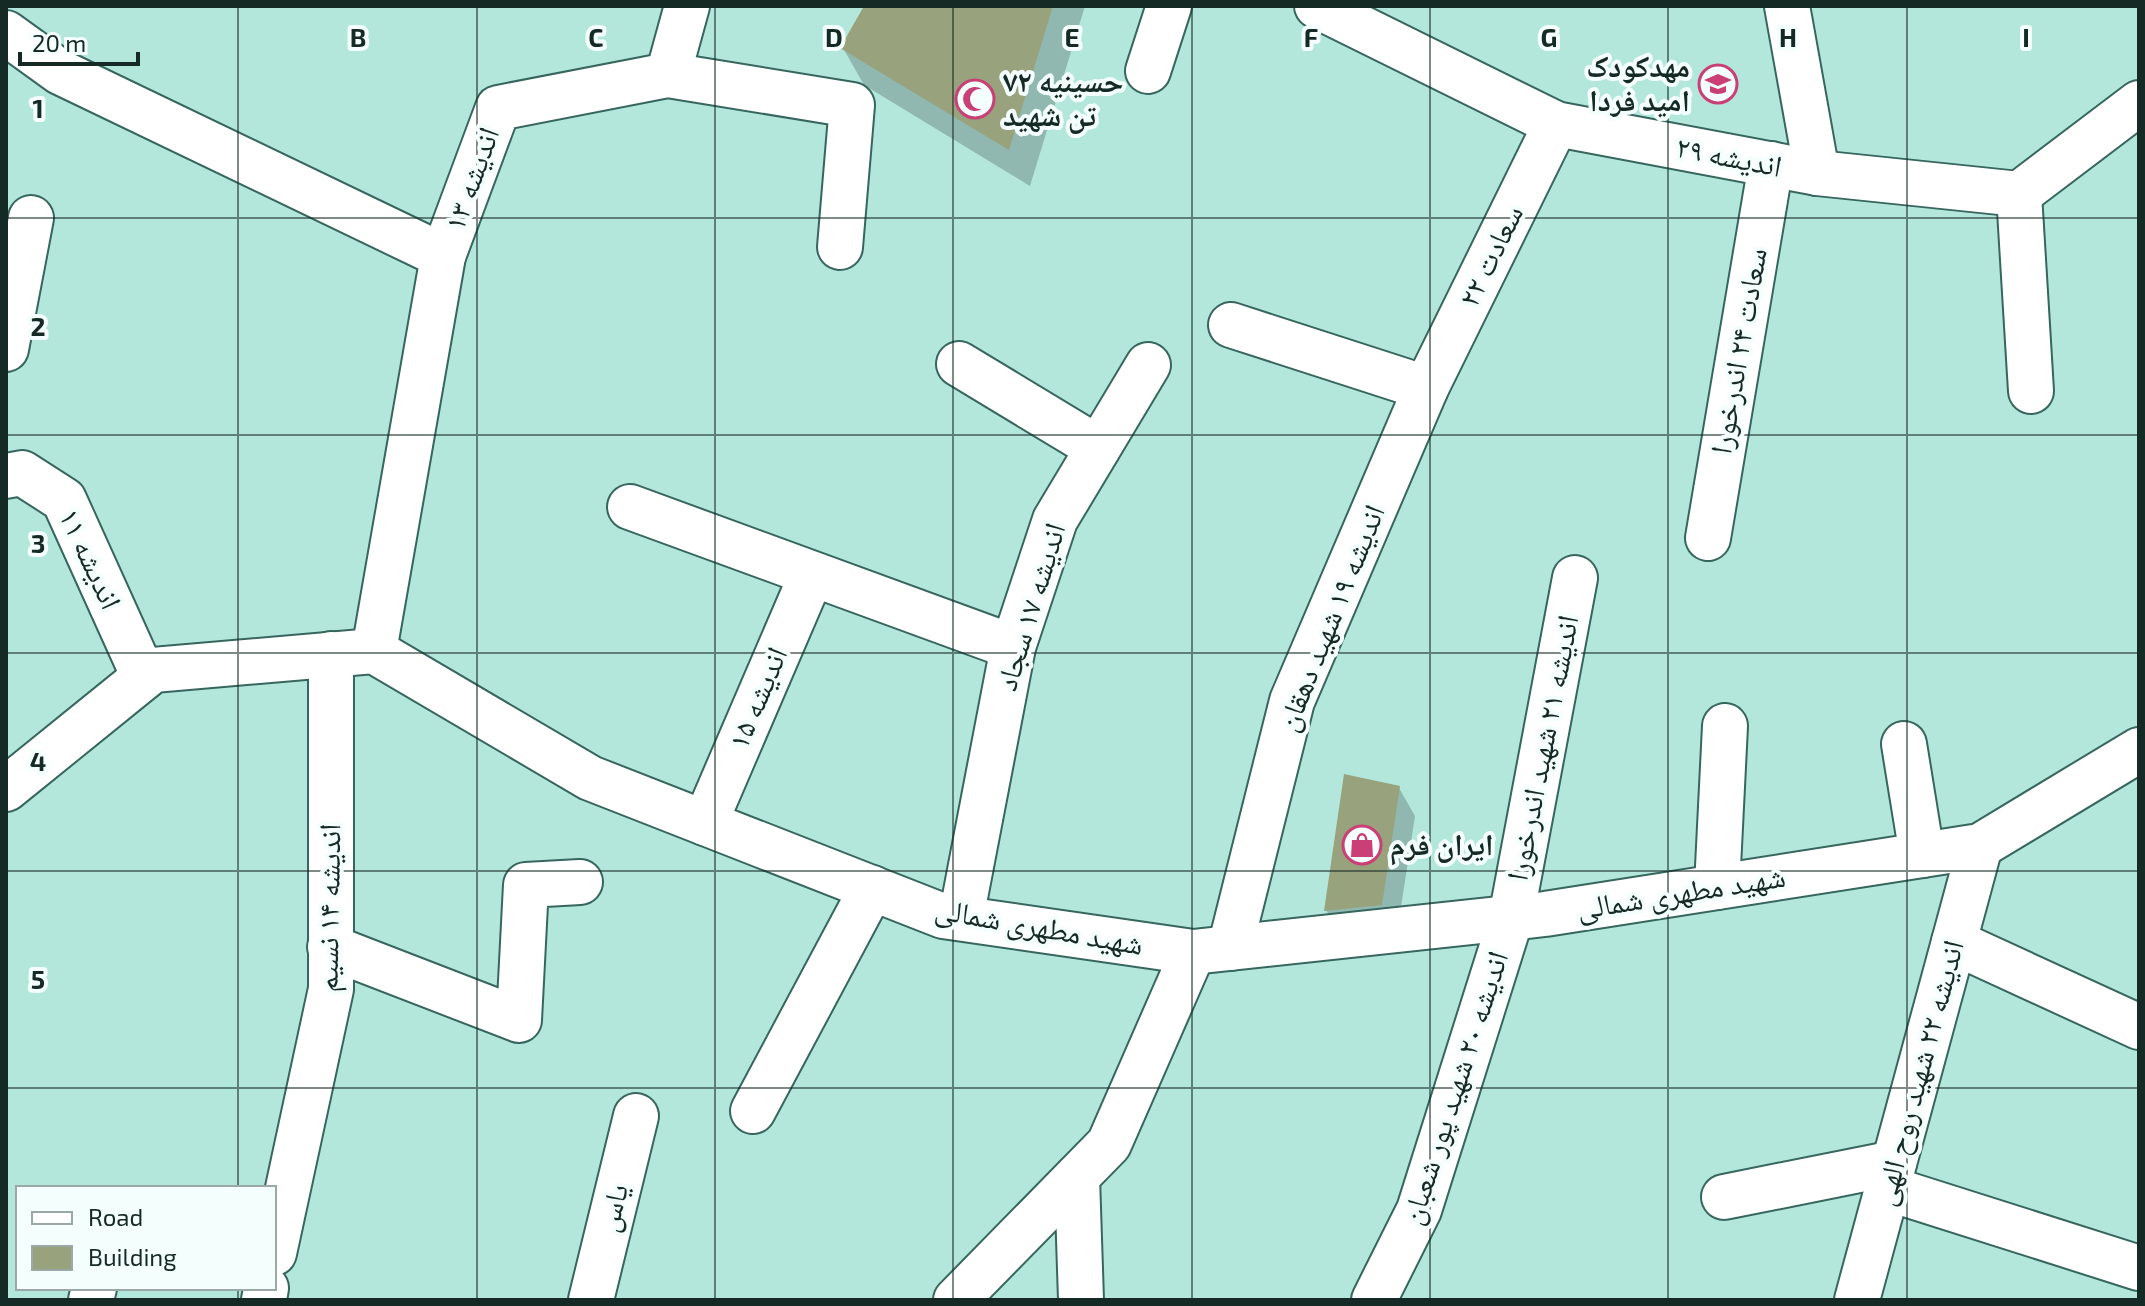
<svg xmlns="http://www.w3.org/2000/svg" width="2145" height="1306" font-family="'Exo 2','Noto Naskh Arabic',sans-serif">
  <rect width="100%" height="100%" fill="#b4e7dc"/>
  <g fill="#0003">
    <path d="M867,6H1085L1030,186L864,85L843,48Z"/>
    <path d="M1399,788L1415,816L1397,933L1342,939L1326,910Z"/>
  </g>
  <g fill="#98a27c">
    <path d="M864,6H1053L1009,150L840,48Z"/>
    <path d="M1344,774L1400,786L1382,905L1324,911Z"/>
  </g>
  <g fill="none" stroke-linecap="round" stroke-linejoin="round">
    <g stroke="#36665d" stroke-width="48">
      <g id="street">
        <path d="M1317,6L1556,124L1817,173L2019,194L2139,103"/>
        <path d="M1787,6L1817,173"/>
        <path d="M6,33L60,72L443,256"/>
        <path d="M1148,71L1169,6"/>
        <path d="M668,75L687,6"/>
        <path d="M2019,194L2031,391"/>
        <path d="M1231,325L1426,388"/>
        <path d="M6,349L31,218"/>
        <path d="M959,364L1098,448"/>
        <path d="M6,476L22,473L64,500L144,677"/>
        <path d="M630,507L1013,647"/>
        <path d="M1708,538L1771,164"/>
        <path d="M374,651L443,256L498,108L668,75L852,105L840,247"/>
        <path d="M1904,744L1922,855"/>
        <path d="M705,823L812,574"/>
        <path d="M1717,887L1725,726"/>
        <path d="M961,918L1013,647L1055,520L1148,365"/>
        <path d="M1954,942L2139,1027"/>
        <path d="M330,947L519,1020L526,885L580,882"/>
        <path d="M1230,948L1292,701L1426,388L1556,124"/>
        <path d="M753,1111L872,888"/>
        <path d="M1077,1177L1081,1300"/>
        <path d="M1887,1188L2139,1268"/>
        <path d="M1724,1197L1894,1163"/>
        <path d="M274,1253L331,989V654"/>
        <path d="M91,1300L94,1288"/>
        <path d="M264,1300L266,1288"/>
        <path d="M591,1300L636,1116"/>
        <path d="M956,1300L1109,1144L1193,952"/>
        <path d="M1374,1300L1419,1210L1511,918L1575,578"/>
        <path d="M1857,1300L1980,846"/>
      </g>
    </g>
    <g stroke="#36665d" stroke-width="48">
      <path id="secondary" d="M6,789L153,670L374,651L590,778L943,916L1193,952L1545,914L1980,846L2139,750"/>
    </g>
    <use href="#street" stroke="#fff" stroke-width="44"/>
    <use href="#secondary" stroke="#fff" stroke-width="44"/>
  </g>
  <path fill="none" stroke="#152925" stroke-width="2" stroke-opacity="0.55" d="M238,6V1188M477,6V1300M715,6V1300M953,6V1300M1192,6V1300M1430,6V1300M1668,6V1300M1907,6V1300M6,218H2139M6,435H2139M6,653H2139M6,871H2139M6,1088H2139M238,1288V1300"/>
  <defs>
    <g id="school-ring" transform="scale(2)"><circle r="9.5" fill="#f4fefc" stroke="#ca3f76" stroke-width="1.5"/><path d="M0-5L7-2L0 1L-7-2ZM-4 1L0 2.5L4 1V4Q0 6-4 4Z" fill="#ca3f76"/></g>
    <g id="mosque-ring" transform="scale(2)"><circle r="9.5" fill="#f4fefc" stroke="#ca3f76" stroke-width="1.5"/><path d="M3.5-4.9A6 6 0 1 0 3.5 4.9A5 5 0 1 1 3.5-4.9Z" fill="#ca3f76"/></g>
    <g id="shop-ring" transform="scale(2)"><circle r="9.5" fill="#f4fefc" stroke="#ca3f76" stroke-width="1.5"/><path d="M-5-2.5h2.3a2.7 3.5 0 0 1 5.4 0H5L5.5 6h-11ZM-1.5-2.5h3a1.5 2.3 0 0 0-3 0Z" fill="#ca3f76"/></g>
  </defs>
  <g fill-rule="evenodd">
    <use href="#school-ring" x="1718" y="84"/>
    <use href="#mosque-ring" x="975" y="99"/>
    <use href="#shop-ring" x="1362" y="845"/>
  </g>
  <g text-anchor="middle" stroke-width="8" stroke-linejoin="round" paint-order="stroke">
    <g font-size="30" font-weight="bold" fill="#152925" stroke="#f4fefc" text-anchor="start">
      <text x="1690" y="77" text-anchor="end">مهدکودک<tspan x="1690" dy="34">امید فردا</tspan></text>
      <text x="1003" y="92">حسینیه ۷۲<tspan x="1003" dy="34">تن شهید</tspan></text>
      <text x="1390" y="855">ایران فرم</text>
    </g>
    <g font-size="30" fill="#152925" stroke="#f4fefc">
      <text transform="translate(1729 157) rotate(11)" y="10">اندیشه ۲۹</text>
      <text transform="translate(472 179) rotate(-70)" y="10">اندیشه ۱۳</text>
      <text transform="translate(1491 256) rotate(-64)" y="10">سعادت ۲۲</text>
      <text transform="translate(1739 351) rotate(-80)" y="10">سعادت ۲۴ اندرخورا</text>
      <text transform="translate(90 559) rotate(65)" y="10">اندیشه ۱۱</text>
      <text transform="translate(1031 607) rotate(-73)" y="10">اندیشه ۱۷ سجاد</text>
      <text transform="translate(1331 618) rotate(-68)" y="10">اندیشه ۱۹ شهید دهقان</text>
      <text transform="translate(758 698) rotate(-67)" y="10">اندیشه ۱۵</text>
      <text transform="translate(1543 748) rotate(-79)" y="10">اندیشه ۲۱ شهید اندرخورا</text>
      <text transform="translate(1681 893) rotate(-9)" y="10">شهید مطهری شمالی</text>
      <text transform="translate(329 908) rotate(-89)" y="10">اندیشه ۱۴ نسیم</text>
      <text transform="translate(1039 927) rotate(10)" y="10">شهید مطهری شمالی</text>
      <text transform="translate(1919 1073) rotate(-75)" y="10">اندیشه ۲۲ شهید روح الهی</text>
      <text transform="translate(1455 1088) rotate(-72)" y="10">اندیشه ۲۰ شهید پور شعبان</text>
      <text transform="translate(613 1208) rotate(-76)" y="10">یاس</text>
    </g>
  </g>
  <g font-size="26" text-anchor="middle" font-weight="bold" fill="#152925" stroke="#f4fefc" stroke-width="8" stroke-linejoin="round" paint-order="stroke">
    <text x="358" y="47">B</text>
    <text x="596" y="47">C</text>
    <text x="834" y="47">D</text>
    <text x="1072" y="47">E</text>
    <text x="1311" y="47">F</text>
    <text x="1549" y="47">G</text>
    <text x="1788" y="47">H</text>
    <text x="2026" y="47">I</text>
    <text x="38" y="118">1</text>
    <text x="38" y="336">2</text>
    <text x="38" y="553">3</text>
    <text x="38" y="771">4</text>
    <text x="38" y="989">5</text>
  </g>
  <rect width="2145" height="1306" fill="none" stroke="#152925" stroke-width="16"/>
  <rect x="16" y="1186" width="260" height="104" fill="#f4fefc" stroke="#9ba9a6" stroke-width="2"/>
  <rect x="32" y="1212" width="40" height="12" fill="#ffffff" stroke="#9ba9a6" stroke-width="2"/>
  <text x="88" y="1226" font-size="24" fill="#152925">Road</text>
  <rect x="32" y="1246" width="40" height="24" fill="#98a27c" stroke="#9ba9a6" stroke-width="2"/>
  <text x="88" y="1266" font-size="24" fill="#152925">Building</text>
  <path d="M20 52v12h118v-12" fill="none" stroke="#152925" stroke-width="4"/>
  <text x="32" y="52" font-size="24" fill="#152925" stroke="#f4fefc" stroke-width="6" paint-order="stroke">20 m</text>
</svg>
